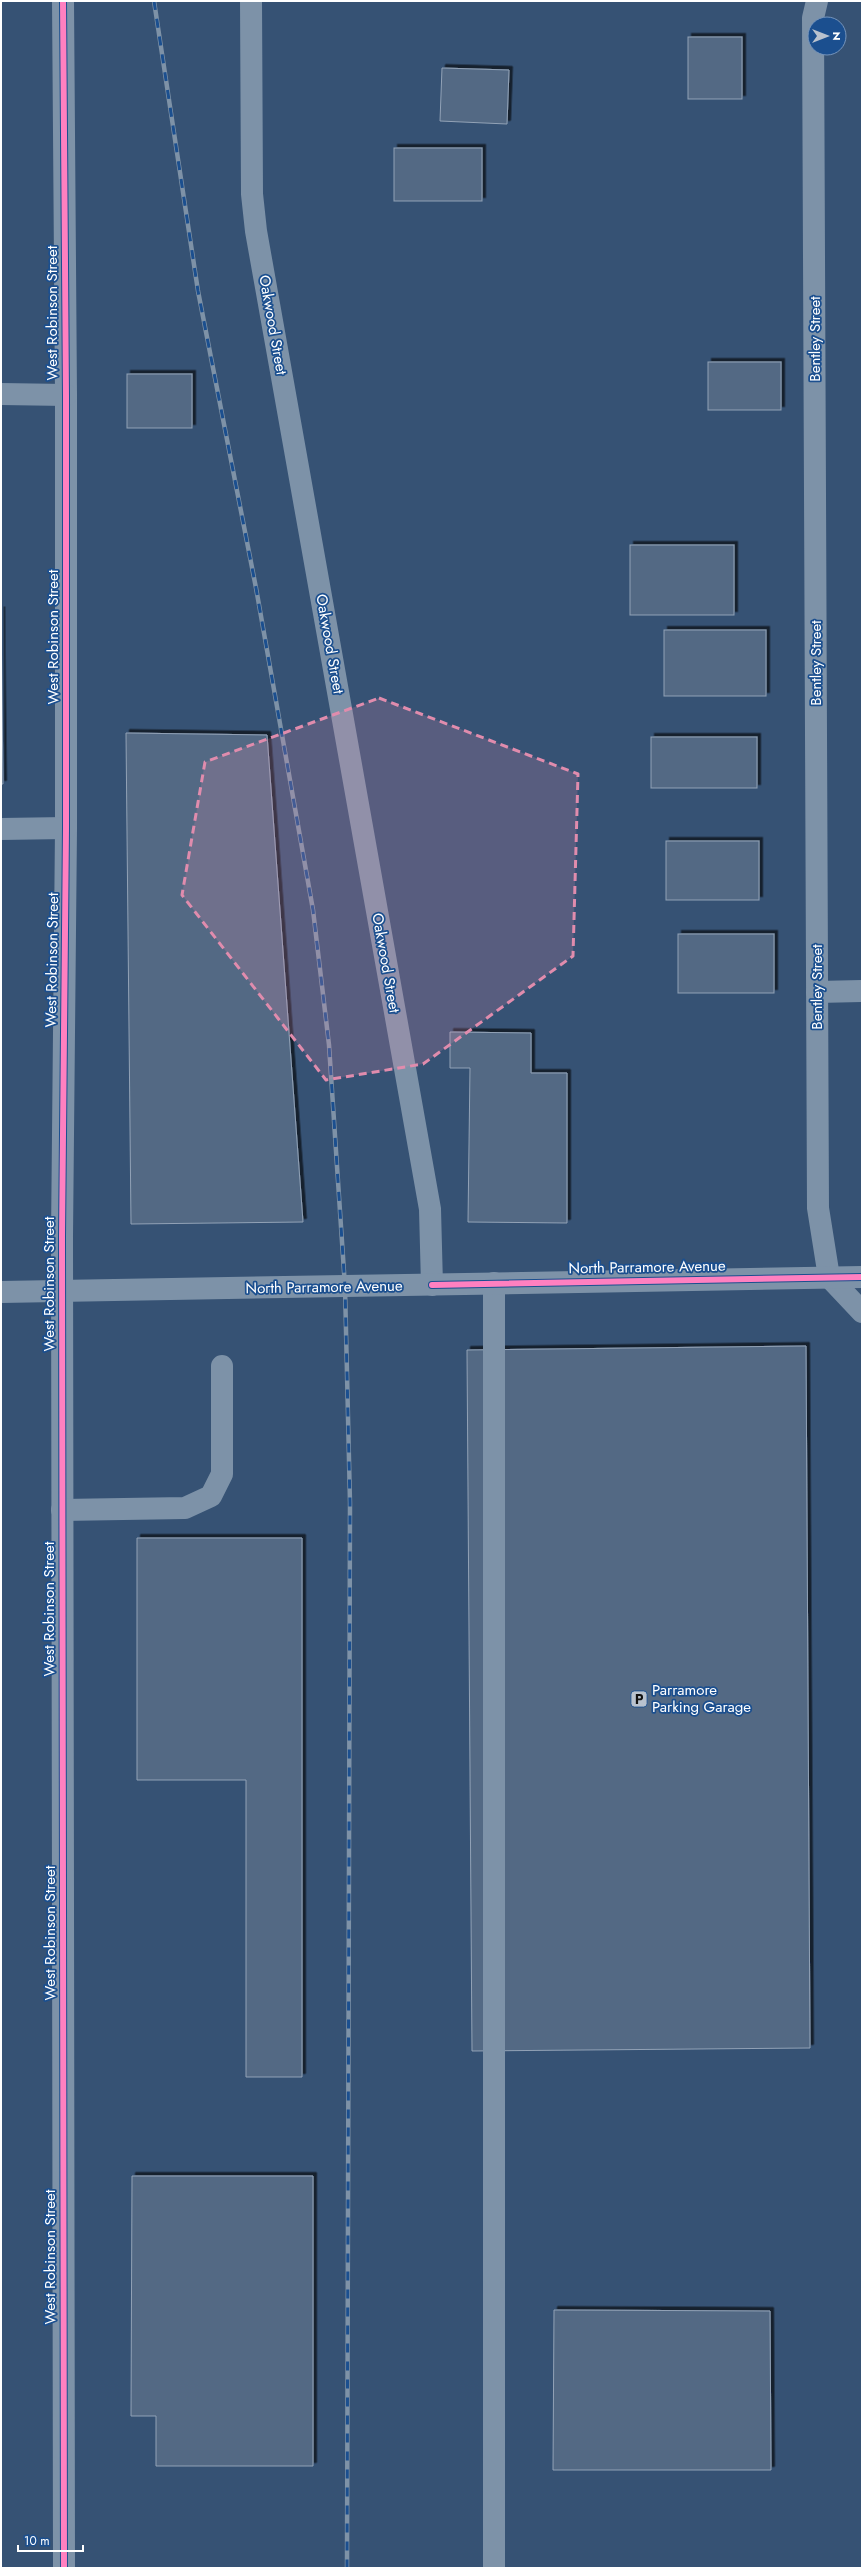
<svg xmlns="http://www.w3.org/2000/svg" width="863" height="2569" font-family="Jost,sans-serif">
  <defs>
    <filter id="shadow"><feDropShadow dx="3.5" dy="-3.5" stdDeviation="0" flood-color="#0009"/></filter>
  </defs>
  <rect width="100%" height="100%" fill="#365274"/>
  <g fill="#526984" stroke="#92a2b6" filter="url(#shadow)">
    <rect x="688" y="37" width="54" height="62"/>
    <path d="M442,68L509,70L507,124L440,121Z"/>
    <rect x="394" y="148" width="88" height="53"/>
    <rect x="708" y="362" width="73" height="48"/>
    <rect x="127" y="374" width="65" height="54"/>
    <rect x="630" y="545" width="104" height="70"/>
    <path d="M1,610L3,784H1Z"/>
    <rect x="664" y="630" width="102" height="66"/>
    <path d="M126,733L267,735L303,1222L131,1224Z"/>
    <rect x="651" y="737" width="106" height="51"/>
    <rect x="666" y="841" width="93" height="59"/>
    <rect x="678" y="934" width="96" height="59"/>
    <path d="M450,1032L531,1033V1073H567V1223L468,1222L470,1068H450Z"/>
    <path d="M806,1346L810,2048L472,2051L467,1350Z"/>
    <path d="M137,1538H302V2077H246V1780H137Z"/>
    <path d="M132,2176H313V2466H156V2416H131Z"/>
    <path d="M554,2310L770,2311L771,2470H553Z"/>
  </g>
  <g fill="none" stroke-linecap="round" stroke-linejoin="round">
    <g stroke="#7d92a8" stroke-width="22">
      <path d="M63,1L66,395V828L62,1237L64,2568"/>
      <path d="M251,1L252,194L256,231L430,1209L432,1285"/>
      <path d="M817,1L813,18L818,1208L829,1277L862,1312"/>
      <path d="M1,394L66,395"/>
      <path d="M1,829L66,828"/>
      <path d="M817,992L862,991"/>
      <path d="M494,1283V2568"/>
      <path d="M1,1292L862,1277"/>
      <path d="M62,1510L185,1508L211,1496L222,1474V1366"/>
    </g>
    <g stroke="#7e92a7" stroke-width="4.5">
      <path id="rail" d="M154,1L198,291L256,588L313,910L329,1045L345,1287L350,1503L347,2568"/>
    </g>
    <use href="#rail" stroke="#1b4f8f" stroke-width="3" stroke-dasharray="9" stroke-linecap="butt"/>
    <g stroke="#1b4f8f" stroke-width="8">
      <g id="cycleway">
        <path d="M63,1L66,395V828L62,1237L64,2568"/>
        <path d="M432,1285L862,1277"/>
      </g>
    </g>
    <use href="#cycleway" stroke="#ff80c0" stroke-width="6"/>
  </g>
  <path fill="#e08cad" fill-opacity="0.2" stroke="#e08cad" stroke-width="3" stroke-dasharray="8 5" stroke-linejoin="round" d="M379,698L578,774L573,956L423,1064L326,1080L182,895L205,762Z"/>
  <defs>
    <g id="parking-square" transform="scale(0.9)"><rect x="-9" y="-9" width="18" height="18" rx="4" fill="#b9c2ce" stroke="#1b4f8f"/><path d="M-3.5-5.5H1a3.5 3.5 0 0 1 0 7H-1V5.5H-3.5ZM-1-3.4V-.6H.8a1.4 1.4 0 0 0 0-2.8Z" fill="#111"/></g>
  </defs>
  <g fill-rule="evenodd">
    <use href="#parking-square" x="639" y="1699"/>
  </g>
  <g text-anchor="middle" stroke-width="3.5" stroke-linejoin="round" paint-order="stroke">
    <g font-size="15" fill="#fff" stroke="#1b4f8f">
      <text transform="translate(52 313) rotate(-90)" y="5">West Robinson Street</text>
      <text transform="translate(273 325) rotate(80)" y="5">Oakwood Street</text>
      <text transform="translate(815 339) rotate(-90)" y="5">Bentley Street</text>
      <text transform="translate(53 637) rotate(-90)" y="5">West Robinson Street</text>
      <text transform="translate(330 644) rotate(80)" y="5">Oakwood Street</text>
      <text transform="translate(816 663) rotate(-90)" y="5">Bentley Street</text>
      <text transform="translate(52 960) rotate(-89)" y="5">West Robinson Street</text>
      <text transform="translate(386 963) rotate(80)" y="5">Oakwood Street</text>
      <text transform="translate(817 987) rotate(-90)" y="5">Bentley Street</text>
      <text transform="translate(647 1267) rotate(-1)" y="5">North Parramore Avenue</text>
      <text transform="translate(49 1284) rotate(-90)" y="5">West Robinson Street</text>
      <text transform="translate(324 1287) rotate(-1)" y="5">North Parramore Avenue</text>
      <text transform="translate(49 1609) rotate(-90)" y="5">West Robinson Street</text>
      <text transform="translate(50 1933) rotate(-90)" y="5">West Robinson Street</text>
      <text transform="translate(50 2257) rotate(-90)" y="5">West Robinson Street</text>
    </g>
    <g font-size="15" fill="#fff" stroke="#1b4f8f" text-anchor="start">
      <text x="652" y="1695">Parramore<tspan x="652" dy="17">Parking Garage</tspan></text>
    </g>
  </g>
  <rect width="863" height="2569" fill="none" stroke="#ffffff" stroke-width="4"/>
  <g transform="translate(827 36) rotate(90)"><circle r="19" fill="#1b4f8f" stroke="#7695bc"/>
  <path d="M0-3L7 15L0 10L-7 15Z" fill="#b9c2ce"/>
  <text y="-6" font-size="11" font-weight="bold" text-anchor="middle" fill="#ffffff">N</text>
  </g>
  <path d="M18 2545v6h65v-6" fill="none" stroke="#ffffff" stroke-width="2"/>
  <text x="24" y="2545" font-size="12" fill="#ffffff" stroke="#1b4f8f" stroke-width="3" paint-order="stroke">10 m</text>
</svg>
